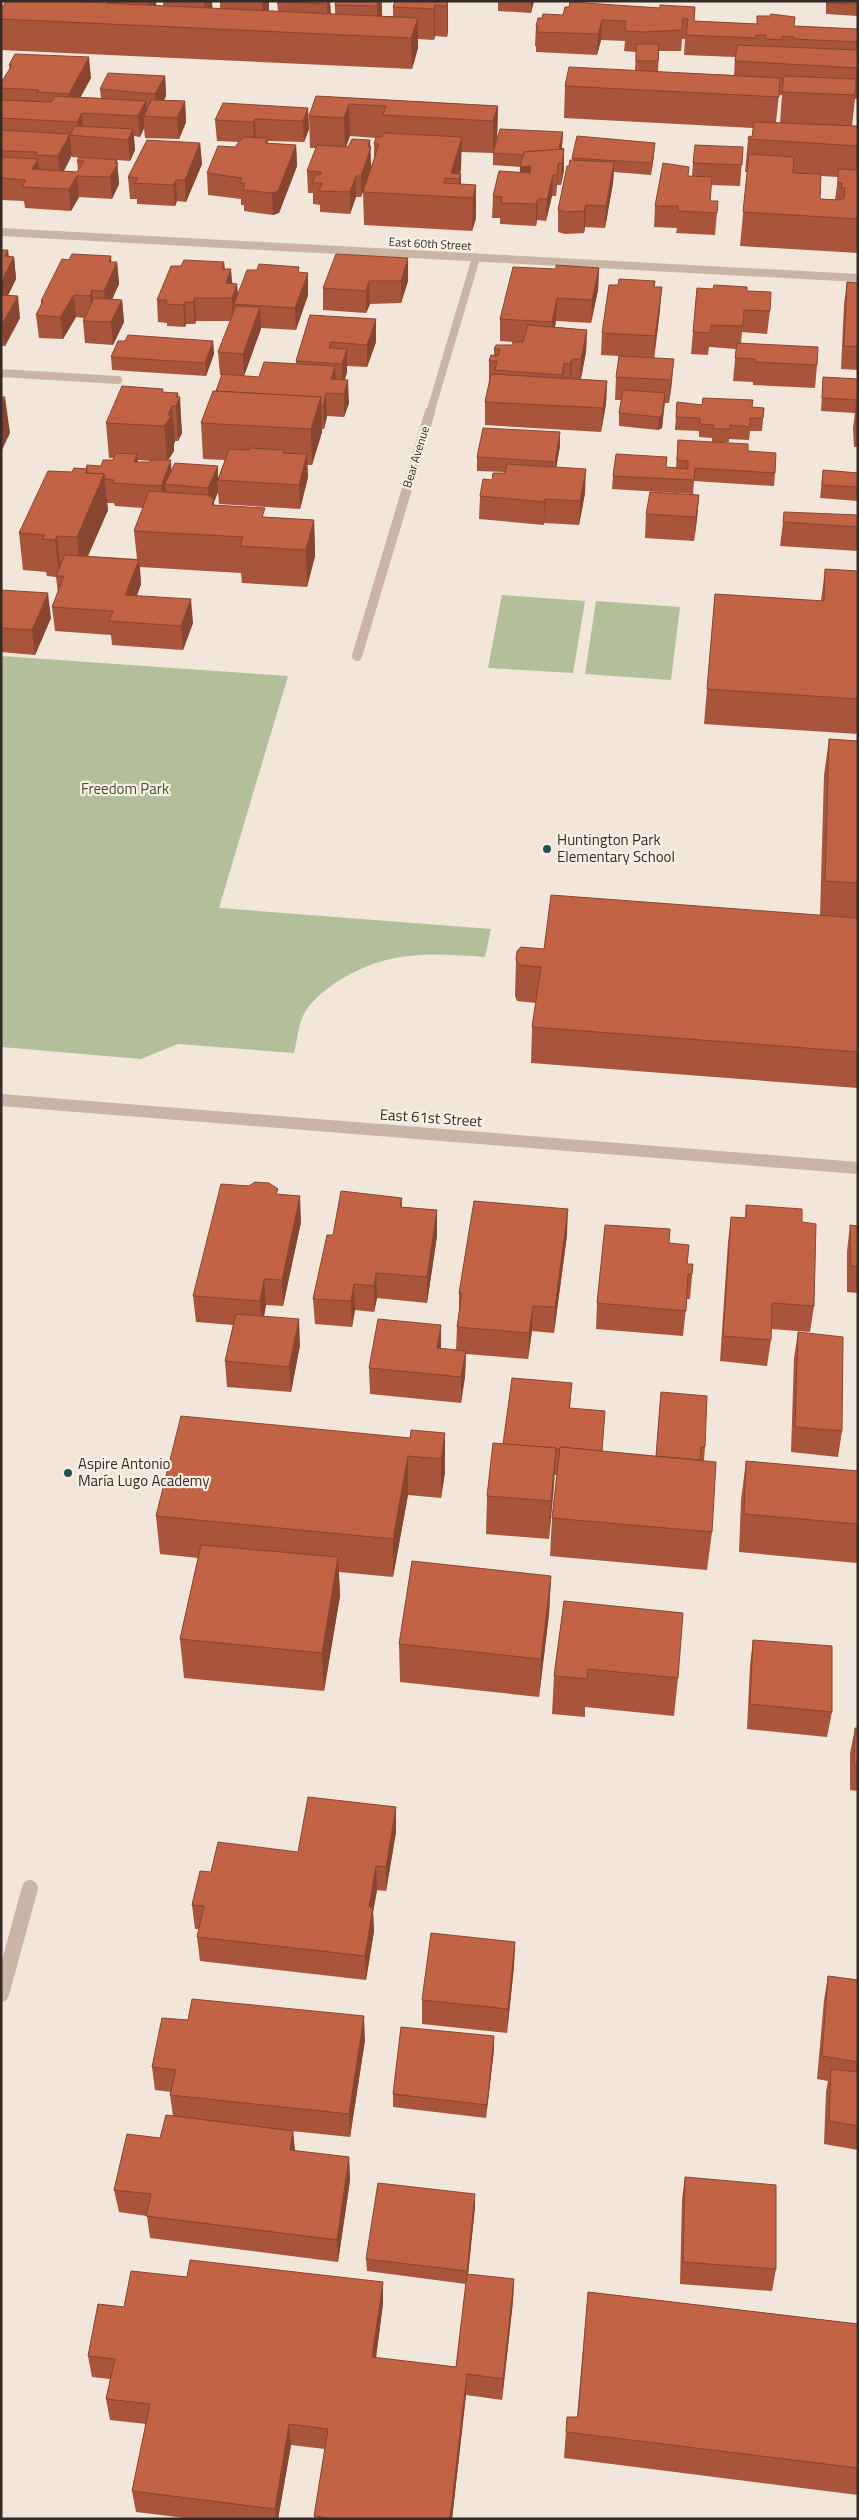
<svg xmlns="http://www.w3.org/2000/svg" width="859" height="2520" font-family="'Titillium Web',sans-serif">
  <rect width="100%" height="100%" fill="#f1e6d9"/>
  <g fill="#b3bf9a">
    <path d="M502,595L585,601L573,673L488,668Z"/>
    <path d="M596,601L680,607L671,680L585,674Z"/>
    <path d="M1,656L288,676L219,908L491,929L485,957C428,953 389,950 338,981C325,990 310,1001 303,1016C298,1027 297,1041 294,1053L178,1044L141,1059L1,1047Z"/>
  </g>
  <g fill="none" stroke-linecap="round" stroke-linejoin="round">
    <g stroke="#c8b5a6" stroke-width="8">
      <path d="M1,232L858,278"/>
      <path d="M1,373L118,380"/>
      <path d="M430,413L476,258"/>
    </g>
    <path stroke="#c8b5a6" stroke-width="10" d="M357,656L430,412"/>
    <path stroke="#c8b5a6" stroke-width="12" d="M1,1100L858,1168"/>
    <path stroke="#c8b5a6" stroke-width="16" d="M1,1994L30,1888"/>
  </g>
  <g fill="#a8553b" fill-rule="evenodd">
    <path d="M6,1H100V3H106V1H156V6H163V1H212V8H220V1H269V11H278L277,2L330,1L331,14H335V5L382,1V16H393V7L448,1V31L447,37L435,36L434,40L418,39V48L412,69L1,50V9Z"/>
    <path d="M498,1H534L531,13L498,11Z"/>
    <path d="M826,1H858V16L826,14Z"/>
    <path d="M695,7L694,21L757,24V16L794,26L858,29V99H855L852,126H858V253L740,246L747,172H745L748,139L752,137L753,128L564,118L565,86L635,71L636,52L624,51L625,41L601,40L597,55L536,52V46H535L536,26L542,18L563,15L660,8ZM682,39H685L684,55L735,57L734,75L658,72L659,51H681ZM779,95H782L780,123L776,122ZM821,176L838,177L835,200L820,199Z"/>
    <path d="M9,65L91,78L80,97L101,98L100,89L165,76L166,96L164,100L185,101L186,122L179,139L145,138L144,128L140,137L134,136L135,150L130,161L117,160L119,184L112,199L79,197L71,211L25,208L24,201L1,200V83L10,70ZM71,143L72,157L83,158L77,161L78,170L77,172L64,171L72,155Z"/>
    <path d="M316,96L498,106L497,138L493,153L461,152V169L460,174L461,184L476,185V218L472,231L364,225L363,192L374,160V144L376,138L350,136L346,146L348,147L370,140L371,169L361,197H356L350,214L320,212V205L313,204V193H308L307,171L316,148H310L309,116Z"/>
    <path d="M308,108L309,129L304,142L268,141V143L296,145L297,166L279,213L273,215L244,211V205H241V199L208,195L207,173L235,147L239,142L217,141L215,120Z"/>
    <path d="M563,132L562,148L564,149V170L561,185H557L556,196H552L546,221L537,220L536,226L500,224V218H492L493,196L520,172V167L493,165V153Z"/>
    <path d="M200,143L202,164L186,202L177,201L175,206L137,204V199H130L128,177Z"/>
    <path d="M743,147L740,186L711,185L710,201H718L715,235L676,233L677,228L654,227L655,206L688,176H692L693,163Z"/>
    <path d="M654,155L651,175L614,172L613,183L605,228L585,227L584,233L565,234L558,232V210L569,166L572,160V158Z"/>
    <path d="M1,250L9,256L14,257L16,279L8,295L20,318L5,346H1Z"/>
    <path d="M408,258V281L401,303L370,304L366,313L323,310V288Z"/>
    <path d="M111,262H117L119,284L112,299L122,300L124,322L113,345L85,343L83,321L84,318L76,317L63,339L39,338L36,315L41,305V301Z"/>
    <path d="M224,262L225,269L232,283L237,284L238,294L300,273L308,295L296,330L261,328L244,376L259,377L296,364V361L310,315L376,342L367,367L347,366V372L345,380L349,403L344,417L327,416L324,429H322V432L312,465H307L308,477L300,509L219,504L218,492L214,502V505L265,517L314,520L315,556L307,587L242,583L241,573L140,567L141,584L137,596L193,623L183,650L112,645L111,635L55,631L52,607L58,593L56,577L47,576L46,572L23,570L19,533L72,472L101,466L113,460L114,458H109L106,423L163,392L178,397L182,433L178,441H175L174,444V451L168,460L172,471L218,466V478L225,460L203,459L201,423L216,391L222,375H220L218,352L231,321H196L195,324H186L185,327L167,326V323L158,322L157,300L181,266ZM138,460L152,461L151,462H138ZM107,503H114L115,506L143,508L134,531L137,559L88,556L108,510Z"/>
    <path d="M599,268L598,290L591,323L556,321L555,327L587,330L586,352L581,379L607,381L606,404L601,432L485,425V402L489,384V361L494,355V349L512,345L513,342L500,341V319L556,269Z"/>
    <path d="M847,282L858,283V370L841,369L844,304Z"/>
    <path d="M655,287L660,310L654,358L672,382L669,403H665L662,428L658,430L619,426V413L621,400H615L616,377L619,356L601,355L602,333Z"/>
    <path d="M747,291L770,311L767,334L742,332L741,343L817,365L815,388L753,385V382L733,381L736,349L709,347L708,355L691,354L693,332Z"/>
    <path d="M213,341L214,354L206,376L112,370L111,357Z"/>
    <path d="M823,377L858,379V447H854L853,428L855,413L821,411Z"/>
    <path d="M677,402L702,405L764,408L762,431H750L749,440L729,439V442H712V438L699,437V431L675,430Z"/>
    <path d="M678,440L748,451L775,473L774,486L694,481L693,494L612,489L613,476L667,457L666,467L676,468Z"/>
    <path d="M560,446L556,467L585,493L579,525L544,523V525L479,519L480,496L505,472L477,471V457Z"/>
    <path d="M823,470L858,473V501L820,498Z"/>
    <path d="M699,495L697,519L694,541L645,538L646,514Z"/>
    <path d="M858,515V551L780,546L783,522Z"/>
    <path d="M825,569L858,571V734L704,724L715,594L821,601Z"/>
    <path d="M1,590L51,618L35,655L1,652Z"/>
    <path d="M829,739L858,741V1088L531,1063L532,1027L536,1003L517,1001L515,996L516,960L544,949L820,915L824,775Z"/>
    <path d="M278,1194L301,1222L283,1306L266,1305L264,1316L300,1345L291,1392L227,1387L225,1361L233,1325L196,1322L193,1296Z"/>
    <path d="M402,1198V1207L437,1210V1236L427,1303L377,1298L374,1312L355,1310L352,1327L315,1324L313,1299L333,1235Z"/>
    <path d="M746,1205L802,1222L814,1306L810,1332L771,1329V1340L767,1366L720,1361L728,1242L731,1217L745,1218Z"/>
    <path d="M850,1225L858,1226V1293L847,1292V1251Z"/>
    <path d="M567,1235L554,1333L532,1331L528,1359L466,1354L465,1376L461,1403L370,1394L369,1368L441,1325V1348L456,1350L457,1327L459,1312V1293Z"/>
    <path d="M669,1243L688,1264H693L690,1299H687L683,1336L596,1329L597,1303Z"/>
    <path d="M798,1332L842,1431L838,1457L791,1452L794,1358Z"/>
    <path d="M661,1392L705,1447L704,1460L712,1532L707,1570L550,1556L552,1518L557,1475H554L549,1539L486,1534L487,1496L503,1444L570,1408L602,1451L656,1456Z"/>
    <path d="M445,1433V1472L441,1498L408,1495L393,1577L339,1572L340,1596L324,1691L184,1678L180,1639L198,1558L160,1554L156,1516L410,1438Z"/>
    <path d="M746,1461L858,1471L857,1563L739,1552L741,1500Z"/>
    <path d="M551,1576L549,1614L539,1697L400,1682L399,1644Z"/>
    <path d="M564,1601L678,1678L674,1716L585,1707V1717L552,1714L554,1676Z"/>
    <path d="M753,1640L832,1712L827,1737L747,1729L750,1665Z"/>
    <path d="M855,1728H858V1791L850,1790V1753Z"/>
    <path d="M396,1832L386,1891L377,1890L373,1912L374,1931L366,1980L200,1961L197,1937L199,1929H195L192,1905L211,1872L298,1852Z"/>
    <path d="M515,1942L514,1966L507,2033L422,2024V2000Z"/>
    <path d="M828,1976L858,1980V2150L824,2144L826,2092L828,2081L817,2079L824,2000Z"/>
    <path d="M365,2040L350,2137L282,2130L293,2131L295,2151L349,2157L350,2180L338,2262L150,2238L147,2216L119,2212L114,2190L160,2138L173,2116L170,2095L171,2092L155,2090L152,2067Z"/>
    <path d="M494,2049L486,2118L393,2107V2094Z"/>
    <path d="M685,2177L776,2269L772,2291L680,2284L682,2199Z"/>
    <path d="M475,2207L468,2274L514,2279L513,2301L502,2400L466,2395L452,2519H314L325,2449L291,2445L278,2519H193L136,2512L132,2491L146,2424L110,2420L106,2399L110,2379L92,2377L88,2356L124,2307L383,2304L376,2358L456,2367L466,2284L367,2271L366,2259Z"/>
    <path d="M588,2292L858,2324V2495L564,2458L567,2417H577Z"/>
  </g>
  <g fill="#884530">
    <path d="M90,1H100V8L92,24Z"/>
    <path d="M147,1H156L157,11L148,26Z"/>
    <path d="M204,1H212L213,14L206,29Z"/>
    <path d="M262,1H269V16L263,32Z"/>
    <path d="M328,1H330L331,27L328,35L327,4Z"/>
    <path d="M378,1H382V21L377,37V6Z"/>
    <path d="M448,1V31L447,37V6Z"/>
    <path d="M531,1H534L531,13Z"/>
    <path d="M435,5V36L434,40V9Z"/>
    <path d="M418,18V48L412,69L411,38Z"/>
    <path d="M602,20L601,40L597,55L598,34Z"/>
    <path d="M89,57L91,78L71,115L69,94Z"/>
    <path d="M165,76L166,96L157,115L155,94Z"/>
    <path d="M146,101L147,117L144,116V128L140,137L138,116Z"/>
    <path d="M185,101L186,122L179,139L177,118Z"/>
    <path d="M349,104L350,136L345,150L344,118Z"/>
    <path d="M498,106L497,138L493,153V121Z"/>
    <path d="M308,108L309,129L304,142L303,121Z"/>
    <path d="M82,113L84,134L78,136L77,122Z"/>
    <path d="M255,119L256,140L254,143L253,122Z"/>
    <path d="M133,129L135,150L130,161L128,140Z"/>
    <path d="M563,132L562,144L561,151L559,148Z"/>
    <path d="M70,134L72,155L60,178L58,156Z"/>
    <path d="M462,137L461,169L459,179L451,173Z"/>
    <path d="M370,140L371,169L361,197V176Z"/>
    <path d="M200,143L202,164L186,202L185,180Z"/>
    <path d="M655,143L654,155L651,175L652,163Z"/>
    <path d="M296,145L297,166L279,213L273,215L272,193Z"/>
    <path d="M564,148V170L561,185L562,163Z"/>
    <path d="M559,151L557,185L556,196L557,175Z"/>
    <path d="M38,159L40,180L32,169Z"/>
    <path d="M117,160L119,184L112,199L110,177Z"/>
    <path d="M614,162L613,183L605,228L606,206Z"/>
    <path d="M531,166V188L519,189L520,167Z"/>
    <path d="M461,174V197H459V179Z"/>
    <path d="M553,175L552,196L546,221L547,199Z"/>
    <path d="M77,176L79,197L71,211L69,189Z"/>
    <path d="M356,176V197L350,214V192Z"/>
    <path d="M176,180L177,201L175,206L173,185Z"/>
    <path d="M476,185V218L472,231L473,198Z"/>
    <path d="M538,199L537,220L536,226V204Z"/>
    <path d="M586,205L585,227L584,233V211Z"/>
    <path d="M8,250L10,265L14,257L16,279L1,310V282L5,256Z"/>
    <path d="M111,256L112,272L117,262L119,284L106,313L104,291L109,262Z"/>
    <path d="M408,258V281L401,303V281Z"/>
    <path d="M599,268L598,290L591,323L592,300Z"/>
    <path d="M231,269L233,291L226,283Z"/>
    <path d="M308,273V295L296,330L295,308Z"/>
    <path d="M369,281L370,304L366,313V291Z"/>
    <path d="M237,284L238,305L234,304V317L233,321L232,298Z"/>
    <path d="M662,287L660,310L654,359L655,336Z"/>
    <path d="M92,290L94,313L92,318L90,296Z"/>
    <path d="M74,295L76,317L63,339L60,317Z"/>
    <path d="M18,296L20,318L5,346L2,324Z"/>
    <path d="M195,298L196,321L195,324L193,302Z"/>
    <path d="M557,298L556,321L551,344L552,322Z"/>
    <path d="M122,300L124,322L113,345L111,322Z"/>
    <path d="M185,302L186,324L185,327L183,305Z"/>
    <path d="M260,307L261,329L244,376L243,354Z"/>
    <path d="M376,319V342L367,367V345Z"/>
    <path d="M587,330L586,352L580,382L581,359Z"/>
    <path d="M213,341L214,354L206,376L205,363Z"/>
    <path d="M347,349V372L342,386V364Z"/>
    <path d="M572,359L571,382L570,386V364Z"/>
    <path d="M674,359L672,382L669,403L671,380Z"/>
    <path d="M564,363L563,386L561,397L562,375Z"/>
    <path d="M335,366L336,389L331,379Z"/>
    <path d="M348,380L349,403L344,417V394Z"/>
    <path d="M607,381L606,404L601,432L603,408Z"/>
    <path d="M163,389L166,424L172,406L175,441L174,444V451L167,462L162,392Z"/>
    <path d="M178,393L179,400L180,397L182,433L178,441L176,406V397Z"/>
    <path d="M326,393L327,416L324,429L323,406Z"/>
    <path d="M665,393L662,428L658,430L659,417Z"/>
    <path d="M5,397L10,433L1,452V407Z"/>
    <path d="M321,397L322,432L312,465L311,429Z"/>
    <path d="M560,432V446L555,475V462Z"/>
    <path d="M137,454L139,477L136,485L134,462Z"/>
    <path d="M307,454L308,477L300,509L299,485Z"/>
    <path d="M171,460L172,484H165L167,500L163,509L161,486Z"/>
    <path d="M218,466V492L214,502L216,536L210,511L208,488Z"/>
    <path d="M586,469L585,493L579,525L580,501Z"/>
    <path d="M104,474L108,510L80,574L77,537Z"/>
    <path d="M699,495L697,519L694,541L696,517Z"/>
    <path d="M545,499L544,523V525V502Z"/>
    <path d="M314,520L315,556L307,587L306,550Z"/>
    <path d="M57,536L61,572L59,577L55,540Z"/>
    <path d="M139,560L141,584L127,619L125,595Z"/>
    <path d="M48,593L51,618L35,655L32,630Z"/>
    <path d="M191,599L193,623L183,650L181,626Z"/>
    <path d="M300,1196L301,1222L283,1306L282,1280Z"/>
    <path d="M568,1209L567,1235L554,1333L555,1307Z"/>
    <path d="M437,1210V1236L427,1303V1277Z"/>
    <path d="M376,1273L377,1298L374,1312V1286Z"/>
    <path d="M264,1279L266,1305L262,1327L260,1301Z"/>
    <path d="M354,1284L355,1310L352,1327L351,1301Z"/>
    <path d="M533,1306L532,1331L528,1359L529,1333Z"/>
    <path d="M299,1319L300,1345L291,1392L289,1367Z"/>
    <path d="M441,1325V1350L437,1348Z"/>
    <path d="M466,1351L465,1376L461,1403V1377Z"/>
    <path d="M572,1383L570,1408H569Z"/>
    <path d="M445,1433V1472L441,1498V1459Z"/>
    <path d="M556,1448L554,1487L549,1539L551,1501Z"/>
    <path d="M408,1456V1495L393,1577V1539Z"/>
    <path d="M338,1557L340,1596L324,1691L322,1653Z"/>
    <path d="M551,1576L549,1614L539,1697L541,1659Z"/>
    <path d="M396,1807V1832L386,1891V1867Z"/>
    <path d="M376,1866L377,1890L373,1912L374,1931L366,1980L365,1956L369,1907Z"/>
    <path d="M515,1942L514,1966L507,2033L508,2009Z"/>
    <path d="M364,2016L365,2040L350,2137L349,2114Z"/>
    <path d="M494,2036V2049L486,2118L487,2105Z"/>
    <path d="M293,2131L295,2154L290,2150Z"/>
    <path d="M349,2157L350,2180L338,2262L337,2240Z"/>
    <path d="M475,2194V2207L467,2284V2271Z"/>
    <path d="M514,2279L513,2301L502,2400L503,2379Z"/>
    <path d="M383,2282V2304L373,2379L372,2357Z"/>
    <path d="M467,2374L466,2395L452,2519H450Z"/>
    <path d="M289,2424L291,2445L278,2519H276L275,2509Z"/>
  </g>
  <g fill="#c36345" stroke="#884530">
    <path d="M6,1H64L418,18L411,38L1,19V9Z"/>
    <path d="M277,1H328L327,4L277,2Z"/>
    <path d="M336,1H378L377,6L335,5Z"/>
    <path d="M395,1H448L447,6L435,5L434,9L393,7Z"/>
    <path d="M827,1H858V4L827,3Z"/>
    <path d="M570,2L660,8V5L695,7L694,21L757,24V16H770L771,14L795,17L794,26L858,29V42L794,39V37L782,36V40L766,39V35H756V38L686,35L688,19L683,18L682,30L644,32L625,31L626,21L602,20L598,34L537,32L538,26H536L538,18H542L543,14L563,15L565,7H569Z"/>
    <path d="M636,44H659L658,61H636Z"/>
    <path d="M737,45L858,50V68L735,61Z"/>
    <path d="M15,54L89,57L69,94L37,92L39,90L1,88V83L12,65H9Z"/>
    <path d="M569,67L780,78L779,97L565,86Z"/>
    <path d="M108,73L165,76L155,94L100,89Z"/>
    <path d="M784,76L856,79L855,95L782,92Z"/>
    <path d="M55,96L146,101L138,116L82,113L77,122L1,118V100L51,102Z"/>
    <path d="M316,96L498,106L493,121L383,115L386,106L349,104L344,118L309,116Z"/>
    <path d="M151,100L185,101L177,118L144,116Z"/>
    <path d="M223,103L308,108L303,121L255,119L253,122L215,120Z"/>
    <path d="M754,122L858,126V146L748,139L749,136L752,137Z"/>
    <path d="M75,126L133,129L128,140L70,135Z"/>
    <path d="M500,129L563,132L559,148L564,149L524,152L523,155L493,153Z"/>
    <path d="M1,130L70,134L58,156L35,155L37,152L1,151Z"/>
    <path d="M384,133L462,137L451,173L461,174L459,179L445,178L444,183L476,185L473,198L363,192L379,144H374L376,137H382Z"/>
    <path d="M577,136L655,143L652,163L572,158Z"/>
    <path d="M243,137L268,138L265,143L296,145L278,191L272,193L243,190L245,183H240L242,178L207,173L218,146L235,147Z"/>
    <path d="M352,139L370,140L368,147H371L361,176H356L350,192L319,191L322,183H312L316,174L320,175L321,172L307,171L317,145L348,147Z"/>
    <path d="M147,140L200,143L185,180H176L173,185L135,183L138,178L128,177Z"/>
    <path d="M695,145L743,147L742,165L693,163Z"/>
    <path d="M564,149L562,163L558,164L557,175H553L547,199H538L536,204L501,203L502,197L493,196L499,171L530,173L531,166L520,167L524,152Z"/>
    <path d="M749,154L794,157L793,173L821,174L820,199L839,200L844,198L845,188H841L842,183H838V169L858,170V219L743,212Z"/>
    <path d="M1,157L38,159L32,169L77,172L84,161H77L79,157L117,160L115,163H118L110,177L77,176L69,189L22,187L26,180L1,178Z"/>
    <path d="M570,160L614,162L606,206L586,205L584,211L566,212L558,210L567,166H569Z"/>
    <path d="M663,163L689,167L688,176L712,177L710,201H718L717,213L678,211V206H655Z"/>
    <path d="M1,250H8L5,256L14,257L1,282Z"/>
    <path d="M72,254L111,256L109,262H117L104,291L92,290L90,296L74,295L60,317L36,315L43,301H41L62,259L69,260Z"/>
    <path d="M336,254L408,258L401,281H369L366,291L323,288Z"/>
    <path d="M184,260L224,262L222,269H231L226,283L237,284L232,298H195L193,302H185L183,305L166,304L167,300H157L171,266H181Z"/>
    <path d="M259,264L299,267L298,272L308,273L295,308L234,304L247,270H257Z"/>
    <path d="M556,265L599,268L592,300L557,298L552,322L500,319L513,267L556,269Z"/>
    <path d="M619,279L655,281L654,287H662L655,336L602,333L609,285H618Z"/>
    <path d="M847,282L858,283V347L844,346Z"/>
    <path d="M714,285L747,287V291L771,292L770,311L744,310L743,326L711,325L710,333L693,332L697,288L713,289Z"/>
    <path d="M1,295L18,296L2,324H1Z"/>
    <path d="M94,298L122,300L111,322L83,321Z"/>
    <path d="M236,306L260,307L243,354L218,352Z"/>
    <path d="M310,315L376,319L367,345L331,342L329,348L347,349L342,364L296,361Z"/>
    <path d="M528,325L587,330L581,359H572L570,364L564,363L562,375L495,370L497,361H489L491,355L498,356L500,349H494L496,345H512L513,342H523Z"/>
    <path d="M128,335L213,341L205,363L111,357L118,341H125Z"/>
    <path d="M737,343L818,347L817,365L755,362V359L735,358Z"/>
    <path d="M619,356L674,359L671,380L616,377Z"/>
    <path d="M264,362L335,366L331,379L348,380L344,394L326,393L323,406H321V397L216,391L222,374L259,377Z"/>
    <path d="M491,374L607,381L603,408L485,402Z"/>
    <path d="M823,377L858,379V400L822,398Z"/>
    <path d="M122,386L163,389L162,392L178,393L176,397H180L176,406H172L168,415H172L164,426L106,423Z"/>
    <path d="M623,390L665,393L662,415L659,417L619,413Z"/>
    <path d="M213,391L321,397L311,429L201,423Z"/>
    <path d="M1,397H5L1,407Z"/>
    <path d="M703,398L753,400L752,407L764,408L763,418H750V427L730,425V429H713L714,425L700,424V418L676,417L677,402L702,405Z"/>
    <rect x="856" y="405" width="2" height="19"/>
    <path d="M483,428L560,432L555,462L477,457Z"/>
    <path d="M678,440L748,444V451L776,453L775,473L695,468L694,480L613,476L616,454L667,457L666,467L688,469V461L677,460Z"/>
    <path d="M250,448L284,450L283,453L307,454L299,485L218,480L229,449L249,450Z"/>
    <path d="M115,453L137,454L134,462H151L152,460H171L161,486L113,483L114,480L105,479L104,474L87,473V469H86L87,465L101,466L103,460H113Z"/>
    <path d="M175,463L218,466L208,488L165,484Z"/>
    <path d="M507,464L586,469L580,501L545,499L544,502L480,496L483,479L492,480L493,473H505Z"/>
    <path d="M74,468L87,469L85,473L104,474L77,537L57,536L55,540L42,539L45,535L19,533L48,471L72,472Z"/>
    <path d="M823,470L858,473V487L822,485Z"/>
    <path d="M149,491L208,495L214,499L212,505L265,508L262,517L314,520L306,550L240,546L243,537L134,531Z"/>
    <path d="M650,492L699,495L696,517L646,514Z"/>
    <path d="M784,512L858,515V527L783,522Z"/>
    <path d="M65,555L139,560L125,595L191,599L181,626L109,621L113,611L52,607L64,576H56Z"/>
    <path d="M825,569L858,571V699L707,689L715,594L824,601Z"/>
    <path d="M1,590L48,593L32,630L1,628Z"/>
    <path d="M829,739L858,741V883L825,881Z"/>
    <path d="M551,895L858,918V1052L532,1027L541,967L519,965L516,960L517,951L521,947L544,949Z"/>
    <path d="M255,1182L269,1183L278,1189L276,1194L300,1196L282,1280L264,1279L260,1301L193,1296L221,1184L249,1186Z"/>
    <path d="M341,1191L402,1198L400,1207L437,1210L427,1277L376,1273L374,1286L354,1284L351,1301L313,1299L327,1235H333Z"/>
    <path d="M474,1201L568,1209L555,1307L533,1306L529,1333L457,1327L462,1293H459Z"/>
    <path d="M746,1205L802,1209V1222L816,1224L814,1306L772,1303L771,1340L723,1336L731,1217L746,1218Z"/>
    <path d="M605,1225L670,1229L669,1243L689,1245L687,1264H693L692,1274H688L686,1311L597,1303Z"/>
    <path d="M850,1225L858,1226V1267L851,1266Z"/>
    <path d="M236,1314L299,1319L289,1367L225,1361Z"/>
    <path d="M378,1319L441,1325L437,1348L466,1351L461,1377L369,1368Z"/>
    <path d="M798,1332L843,1337L842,1431L795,1427Z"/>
    <path d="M512,1378L572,1383L569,1408L605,1411L602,1451L560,1447V1449H556V1448L503,1444Z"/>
    <path d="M661,1392L707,1396L705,1447H701L700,1460L656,1456Z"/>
    <path d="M181,1416L410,1438L411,1430L445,1433L441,1459L408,1456L393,1539L156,1516Z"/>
    <path d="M493,1443L556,1448L551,1501L487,1496Z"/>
    <path d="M560,1447L716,1462L712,1532L552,1518Z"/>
    <path d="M746,1461L858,1471V1524L744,1514Z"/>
    <path d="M201,1545L338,1557L322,1653L180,1639Z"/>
    <path d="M412,1561L551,1576L541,1659L399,1644Z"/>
    <path d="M564,1601L683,1613L678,1678L588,1669L587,1679L554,1676Z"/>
    <path d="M753,1640L832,1646V1712L750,1704Z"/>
    <path d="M855,1728H858V1765H854Z"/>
    <path d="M308,1797L396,1807L386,1867L376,1866L369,1907H373L365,1956L197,1937L204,1906L192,1905L200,1871L211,1872L218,1842L298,1852Z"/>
    <path d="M431,1933L515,1942L508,2009L422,2000Z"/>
    <path d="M828,1976L858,1980V2062L822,2056Z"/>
    <path d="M192,1999L364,2016L349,2114L170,2095L176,2070L152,2067L162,2018L188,2020Z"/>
    <path d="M401,2027L494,2036L487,2105L393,2094Z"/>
    <path d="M831,2069L858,2072V2126L829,2121Z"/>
    <path d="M166,2115L293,2131L290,2150L349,2157L337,2240L146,2216L151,2194L114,2190L127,2134L160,2138Z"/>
    <path d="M685,2177L776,2185V2269L683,2262Z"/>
    <path d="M378,2183L475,2194L467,2271L366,2259Z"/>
    <path d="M190,2260L383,2282L372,2357L456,2367L467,2274L514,2279L503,2379L467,2374L450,2519H335L314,2516L328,2429L289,2424L275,2509L132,2491L150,2404L106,2399L115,2359L88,2356L98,2304L124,2307L131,2271L187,2277Z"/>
    <path d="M588,2292L858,2324V2468L566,2432L567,2417H578Z"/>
  </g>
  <g fill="#1d5155" stroke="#f8f0e5" stroke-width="2">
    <circle cx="547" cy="849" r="5"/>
    <circle cx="68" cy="1473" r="5"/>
  </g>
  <g text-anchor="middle" stroke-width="4.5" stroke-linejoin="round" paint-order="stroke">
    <g font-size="12" fill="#342b27" stroke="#f8f0e5">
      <text transform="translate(430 244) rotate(3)" y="4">East 60th Street</text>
      <text transform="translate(416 457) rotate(-73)" y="4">Bear Avenue</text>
    </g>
    <g font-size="15" fill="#44522b" stroke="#f8f0e5">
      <text x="125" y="794">Freedom Park</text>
    </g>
    <g font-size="15" fill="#342b27" stroke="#f8f0e5" text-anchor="start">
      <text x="557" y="845">Huntington Park<tspan x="557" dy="17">Elementary School</tspan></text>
      <text x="78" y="1469">Aspire Antonio<tspan x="78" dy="17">María Lugo Academy</tspan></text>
    </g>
    <g font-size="15" fill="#342b27" stroke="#f8f0e5">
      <text transform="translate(431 1118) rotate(4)" y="5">East 61st Street</text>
    </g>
  </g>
  <rect width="859" height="2520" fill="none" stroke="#342b27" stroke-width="5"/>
</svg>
